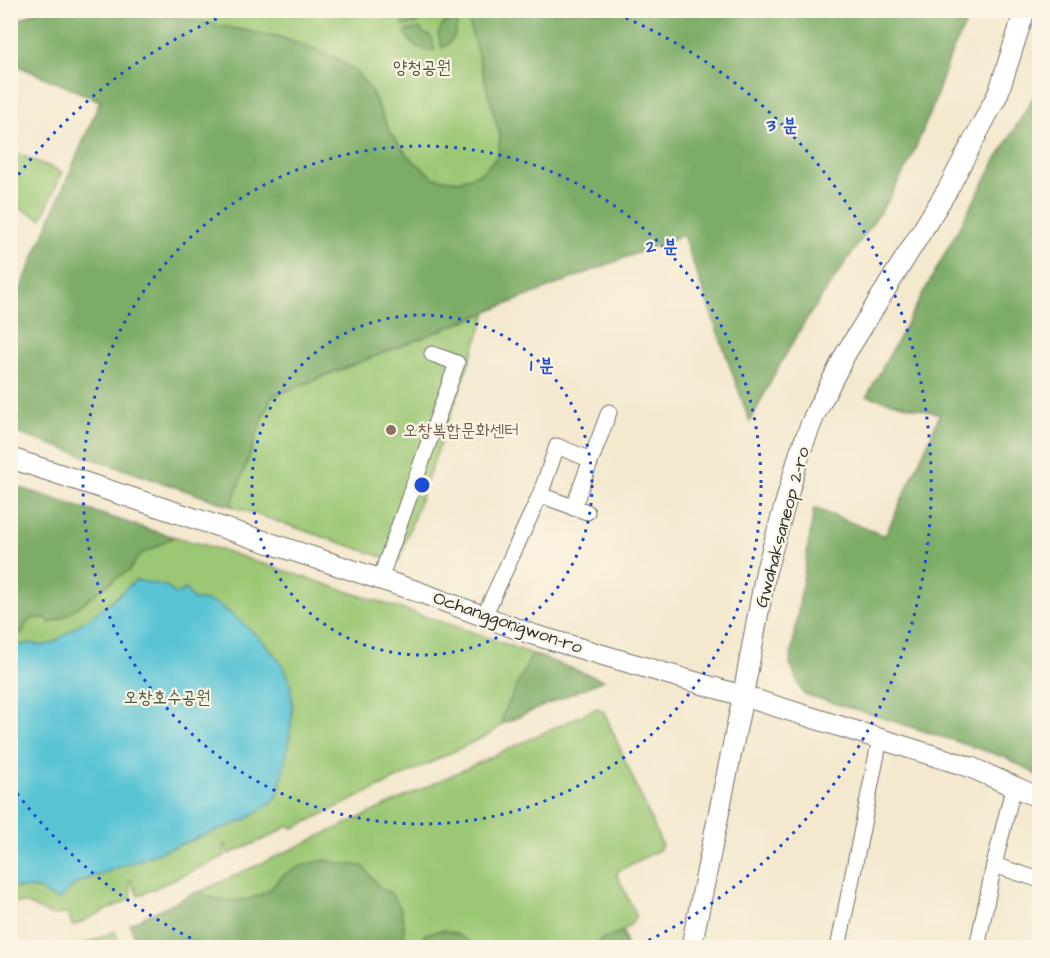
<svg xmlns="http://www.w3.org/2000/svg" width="1050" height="958" font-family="'Architects Daughter','Poor Story',sans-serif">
  <rect width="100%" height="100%" fill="#fcf5e5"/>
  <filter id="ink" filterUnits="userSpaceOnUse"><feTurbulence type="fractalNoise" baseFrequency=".0167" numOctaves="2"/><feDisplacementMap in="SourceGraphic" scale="12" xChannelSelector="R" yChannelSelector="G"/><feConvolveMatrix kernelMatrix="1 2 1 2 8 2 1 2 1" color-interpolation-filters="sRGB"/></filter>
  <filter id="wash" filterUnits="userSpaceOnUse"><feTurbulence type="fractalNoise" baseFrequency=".008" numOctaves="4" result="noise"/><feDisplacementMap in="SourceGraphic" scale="24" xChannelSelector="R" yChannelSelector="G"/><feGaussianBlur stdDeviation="1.35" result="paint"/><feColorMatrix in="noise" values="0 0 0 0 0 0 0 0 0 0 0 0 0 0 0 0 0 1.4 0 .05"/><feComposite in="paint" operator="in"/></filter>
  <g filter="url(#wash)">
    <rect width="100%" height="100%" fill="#f4e8ce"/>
    <g fill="#9cc875" stroke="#647a50" stroke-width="1.5">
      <path d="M142,11H466L500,136L498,156L481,173L459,181L434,178L407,155L391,134L370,89L354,70L335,58L280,37Z"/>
      <path d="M11,151L62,172L42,219L11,204Z"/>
      <path d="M487,312L398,562L231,506L271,397Z"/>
      <path d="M11,485L153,531L215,548L481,635L603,680L502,724L492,733L294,828L288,826L271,836L229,854L224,843L225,856L138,896L131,880L129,881L132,898L73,926L67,914L51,915L25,903H11Z"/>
      <path d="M597,708L602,710L605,714L662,845L659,850L618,871L617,875L636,915L632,923L623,931L626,947L138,948L130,924Z"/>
      <path d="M115,931L120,947H78Z"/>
    </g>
    <g fill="#7dac66" stroke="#546c48" stroke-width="1.5">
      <path d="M39,10L142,11L280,37L314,49L335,58L354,70L370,89L391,134L407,155L434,178L459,181L481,173L498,157L500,136L466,11H972L951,54L933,106L911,159L887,202L804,323L775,373L750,422L683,235L271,397L231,506L11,431V292L18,295L100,101L11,63V24Z"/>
      <path d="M405,11H425V13L422,15L418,23L403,26Z"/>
      <path d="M457,19C457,32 454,42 442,48L438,34L444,23Z"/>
      <path d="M420,28L423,33L431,36L435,50C421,51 409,45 405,31Z"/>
      <path d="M1039,83V776L1007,758L890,720L803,694L790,664L814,508L885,536L931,436L940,414L867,396L995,162L1036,93Z"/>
      <path d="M11,485L153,531L174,537L140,555L129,571L121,575L64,617L50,623L46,618L31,619L24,627V632L11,637Z"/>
      <path d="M532,654L603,680L502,724L503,715Z"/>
      <path d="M327,860L342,864L363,866L380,888L389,892L395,899L401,909L404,923L403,947H138L130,924L198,891C217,904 247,903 266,892C274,887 279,878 287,873C299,866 313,862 327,860Z"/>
      <path d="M443,930C457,933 465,938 475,947H421L422,939L425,934Z"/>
      <path d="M623,931L626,947H590L604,938Z"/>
    </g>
    <path fill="#5ac4d5" stroke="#427880" stroke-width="1.5" d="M136,580L166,586L176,594L186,589L193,600C216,599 224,608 241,622C255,633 281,658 287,674C300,707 285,758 279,792L273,802L245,820L75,884L59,900L52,898L39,889L11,887V647L30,643L43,646L54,642L107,605Z"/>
  </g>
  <g filter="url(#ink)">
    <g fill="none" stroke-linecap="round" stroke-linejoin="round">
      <g stroke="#716d64" stroke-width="17">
        <g id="minor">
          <path d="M540,495L557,446L591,460"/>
          <path d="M573,508L609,412"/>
          <path d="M380,579L457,363L432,354"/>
          <path d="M484,616L540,495L587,512"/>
          <path d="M994,865L1040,880"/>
          <path d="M838,948L880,739"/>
          <path d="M977,948L994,865L1014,785"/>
        </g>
      </g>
      <g stroke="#716d64" stroke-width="22">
        <g id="tertiary">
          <path d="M10,458L419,592L531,634L743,696L970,767L1040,798"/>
          <path d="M691,948L743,696L766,571L800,452L815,414L846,353L948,189L980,128L998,94L1025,10"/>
        </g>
      </g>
      <use href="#minor" stroke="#fff" stroke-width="15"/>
      <use href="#tertiary" stroke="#fff" stroke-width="20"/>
    </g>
  </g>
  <g fill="none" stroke="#1d4ed8" stroke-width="3" stroke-dasharray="3 6">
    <circle cx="422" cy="485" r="170"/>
    <circle cx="422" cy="485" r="339"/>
    <path d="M207 946A509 509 0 0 1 13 788M13 182A509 509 0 0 1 235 11M609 11A509 509 0 0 1 637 946"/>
  </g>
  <circle fill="#8d6e63" stroke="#fcf5e5" stroke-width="2" cx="391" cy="430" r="6"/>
  <g text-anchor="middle" stroke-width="4.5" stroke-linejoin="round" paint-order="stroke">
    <g font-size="18" fill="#4d5a41" stroke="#fcf5e5">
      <text x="422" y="73">양청공원</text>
      <text x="167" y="703">오창호수공원</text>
    </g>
    <g font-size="18" fill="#785e54" stroke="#fcf5e5" text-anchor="start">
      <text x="403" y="436">오창복합문화센터</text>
    </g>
    <g font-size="18" fill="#2b2b2b" stroke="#fcf5e5">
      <text transform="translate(782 527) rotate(-75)" y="6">Gwahaksaneop 2-ro</text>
      <text transform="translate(508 622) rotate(19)" y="6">Ochanggongwon-ro</text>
    </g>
  </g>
  <circle cx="422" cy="485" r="9" fill="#1d4ed8" stroke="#fcf5e5" stroke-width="3"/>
  <g font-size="18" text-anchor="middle" font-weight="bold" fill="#1d4ed8" stroke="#fcf5e5" stroke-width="4.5" stroke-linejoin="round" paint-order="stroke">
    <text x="782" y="131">3 분</text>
    <text x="662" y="252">2 분</text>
    <text x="542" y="371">1 분</text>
  </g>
  <rect width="1050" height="958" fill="none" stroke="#fcf5e5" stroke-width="36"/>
</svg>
